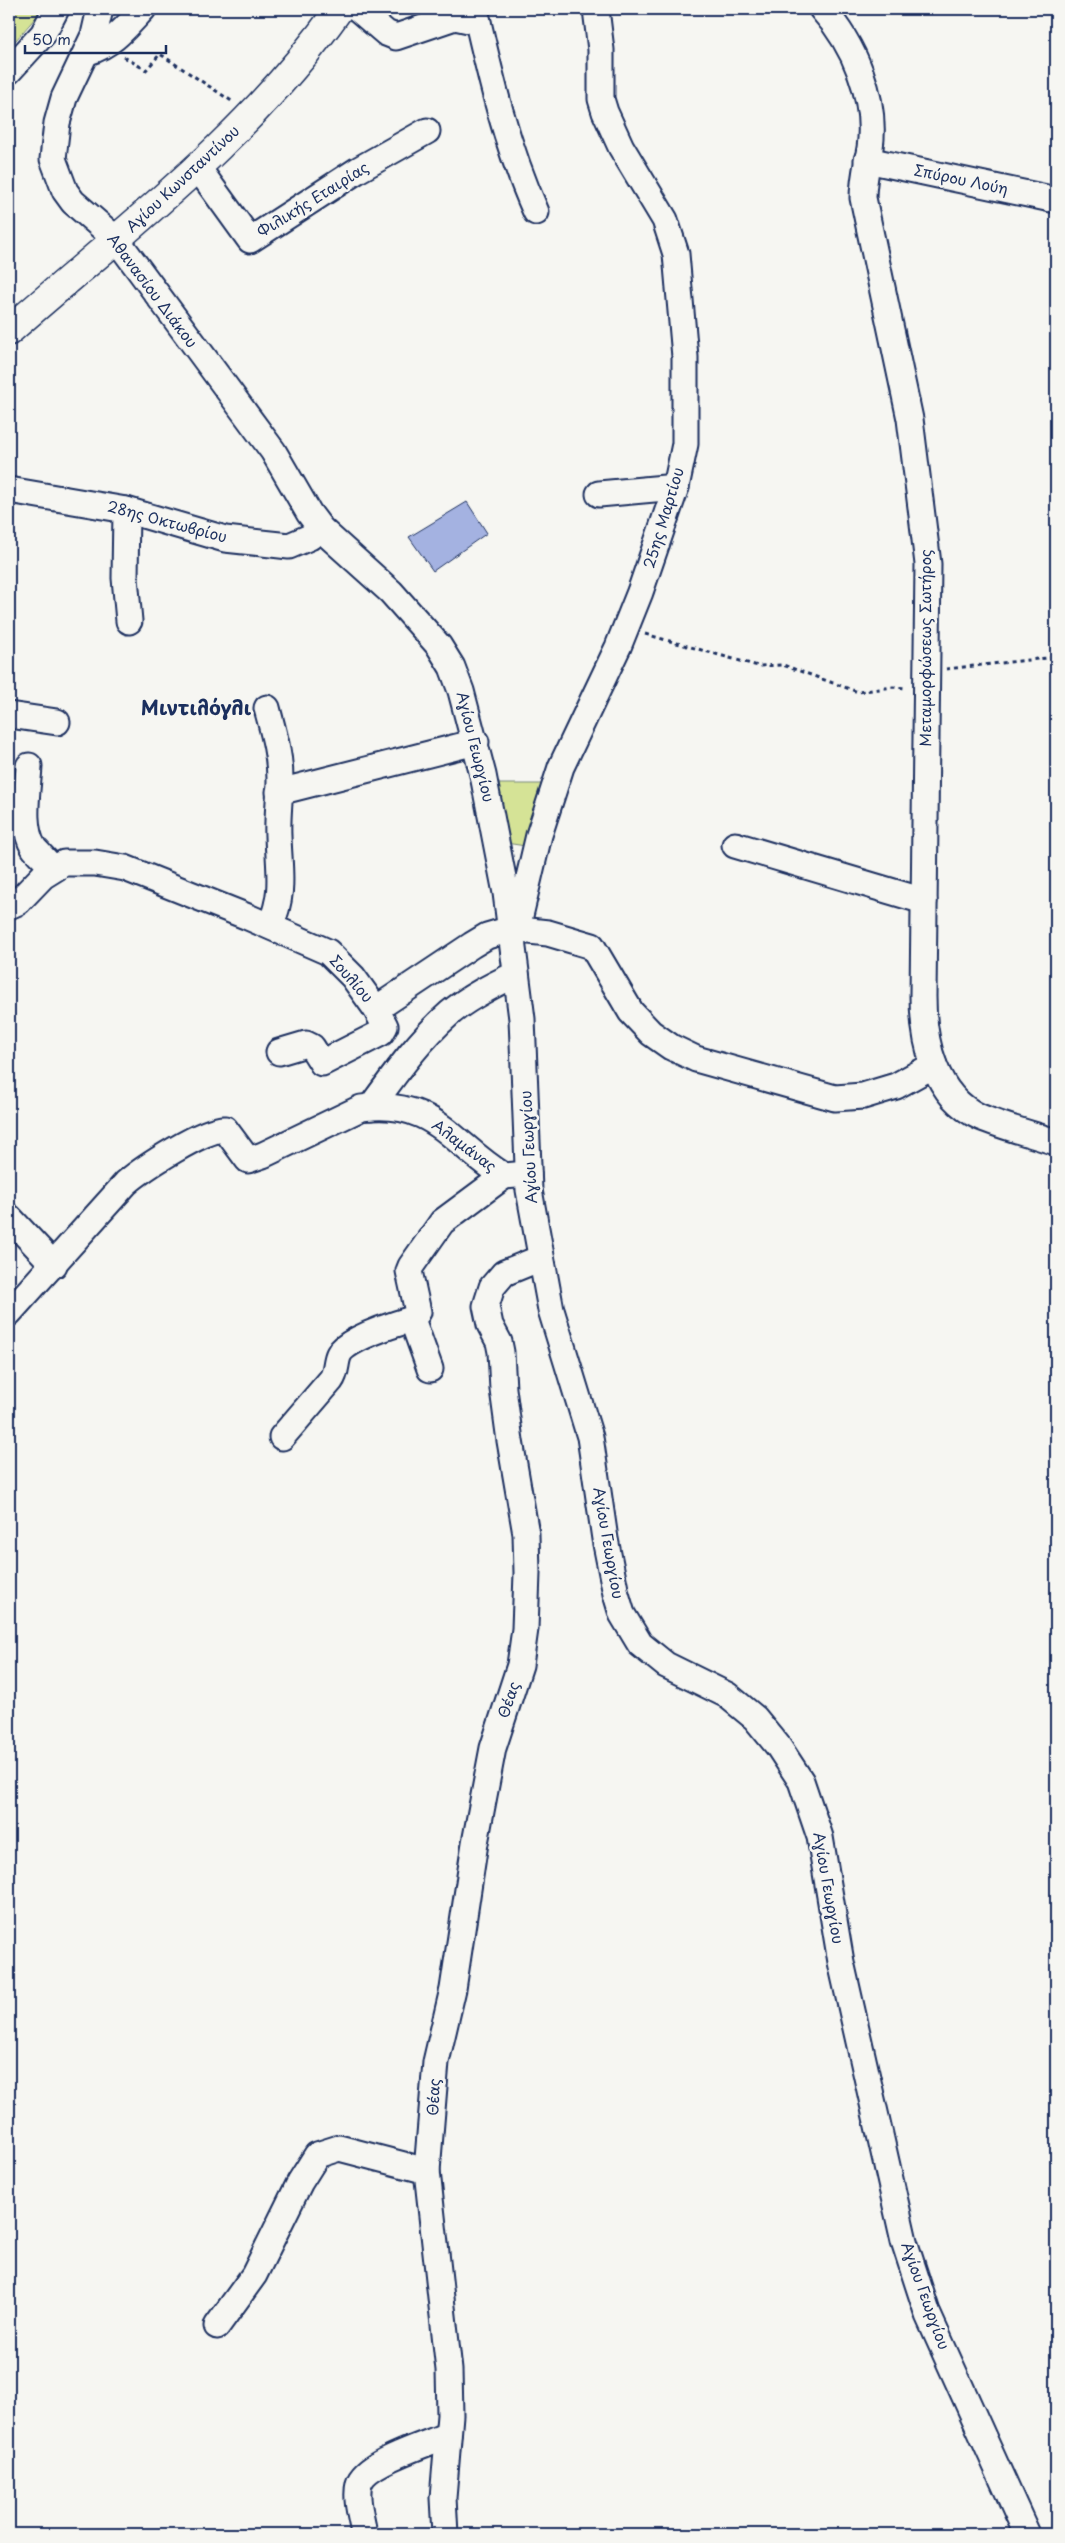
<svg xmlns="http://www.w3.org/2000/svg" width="1065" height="2543" font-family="'Playpen Sans',sans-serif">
  <rect width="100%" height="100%" fill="#f6f6f2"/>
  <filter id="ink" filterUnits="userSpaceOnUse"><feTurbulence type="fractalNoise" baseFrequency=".02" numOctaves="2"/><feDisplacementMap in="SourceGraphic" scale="10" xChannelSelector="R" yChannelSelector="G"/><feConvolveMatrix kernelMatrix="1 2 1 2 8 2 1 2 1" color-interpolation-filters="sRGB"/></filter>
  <g filter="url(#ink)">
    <g fill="#d5e396" stroke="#78897a">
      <path d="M9,9H43L9,48Z"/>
      <path d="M494,784H549L532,847L506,843Z"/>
    </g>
    <path fill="#a4b2e1" stroke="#1b2f5e" d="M467,502L487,533L433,571L409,537Z"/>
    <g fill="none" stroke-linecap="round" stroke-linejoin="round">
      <g stroke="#1b2f5e" stroke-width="29">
        <g id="minor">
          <path d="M100,9L94,35L64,98L57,123L53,159L65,191L73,202L117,240L273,451L309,513L321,529L391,592L439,646L452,667L461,691L483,775L506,893L522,1019L529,1190L551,1310L590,1437L605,1539L616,1594L622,1614L640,1644L666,1665L727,1695L755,1718L778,1746L801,1781L820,1837L841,1962L904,2241L928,2315L1027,2534"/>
          <path d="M358,9L386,33L396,37L455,17L478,22"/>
          <path d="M475,9C491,79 506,145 536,212"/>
          <path d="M822,9C854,44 877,99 870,148C867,165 863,180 863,198L910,419L928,564L923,996C923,1041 934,1096 980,1117C1004,1127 1031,1134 1056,1142"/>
          <path d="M88,52C112,45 126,27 143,9"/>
          <path d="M9,71L43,34L56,9"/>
          <path d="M867,160L1056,200"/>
          <path d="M198,168L250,240L358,170L427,131"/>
          <path d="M9,490L126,510L225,539L289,546L310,537L321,529"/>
          <path d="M599,494L676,487"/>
          <path d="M126,510L125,578L129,621"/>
          <path d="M267,708C273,731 280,754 280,779C280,798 277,817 278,836C279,871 285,893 270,926"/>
          <path d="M9,715L57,722"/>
          <path d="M29,766C28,789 20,827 34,848C40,855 47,861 53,869"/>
          <path d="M279,792L476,742"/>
          <path d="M735,845L924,901"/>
          <path d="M9,906L18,902L43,876L64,863H95L125,868L248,917L328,952L353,977L376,1009"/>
          <path d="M513,927L519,920L539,835L561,767L618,647L640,592L676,487L685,444V357L676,254L665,220L621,147L605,112L601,99V50L596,9"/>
          <path d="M279,1052L306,1044L312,1047L322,1063L381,1033L385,1026L376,1009L472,945L487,936L511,929L548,933L592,946L631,1012L651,1033L671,1047L696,1059L835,1098L863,1096L896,1086L934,1065"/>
          <path d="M371,1107C395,1074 419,1040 450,1013C469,997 493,985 516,974"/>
          <path d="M9,1217L54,1265"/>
          <path d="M9,1313L126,1183C142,1169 206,1127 225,1129L248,1160L263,1155L361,1108C435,1098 451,1144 504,1176L528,1174"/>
          <path d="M430,1369L412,1319L418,1312L409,1271L411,1266L442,1222L504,1176"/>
          <path d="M282,1437L331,1380C337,1372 335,1362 339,1354C346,1339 395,1324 412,1319"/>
          <path d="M217,2326L254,2275L300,2182L317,2155L339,2148L427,2171"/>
          <path d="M364,2534C362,2520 355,2499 359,2484C365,2462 428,2444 448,2435"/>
          <path d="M445,2534L443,2498L450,2415L449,2370L427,2171L436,2062L453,1989L475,1843L493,1748L520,1665L525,1629L527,1573L526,1534L510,1441L503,1389L501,1352L499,1342L490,1325L486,1306L492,1287L504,1273L541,1258"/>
        </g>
      </g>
      <g stroke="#1b2f5e" stroke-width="31">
        <path id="major" d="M9,331C125,229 249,137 339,9"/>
      </g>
      <g stroke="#1b2f5e" stroke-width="3" stroke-dasharray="4 4" stroke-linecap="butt">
        <path d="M124,57L146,70L160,54L233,102"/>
        <path d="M645,634L758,666L783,665L858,692L893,687L905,688"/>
        <path d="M946,669L1056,657"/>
      </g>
      <use href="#minor" stroke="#f6f6f2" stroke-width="25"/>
      <use href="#major" stroke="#f6f6f2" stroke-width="28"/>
    </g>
  </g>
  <g text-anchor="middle" stroke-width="5" stroke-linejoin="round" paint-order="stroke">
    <g font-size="15" fill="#1b2f5e" stroke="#f6f6f2">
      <text transform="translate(183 179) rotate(-43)" y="5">Αγίου Κωνσταντίνου</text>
      <text transform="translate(961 180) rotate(12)" y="5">Σπύρου Λούη</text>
      <text transform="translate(313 200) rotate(-32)" y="5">Φιλικής Εταιρίας</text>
      <text transform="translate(152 291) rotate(53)" y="5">Αθανασίου Διάκου</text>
      <text transform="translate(664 518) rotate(-73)" y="5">25ης Μαρτίου</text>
      <text transform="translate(167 522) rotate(15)" y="5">28ης Οκτωβρίου</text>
      <text transform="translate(926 648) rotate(-90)" y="5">Μεταμορφώσεως Σωτήρος</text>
      <text transform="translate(475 747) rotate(76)" y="5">Αγίου Γεωργίου</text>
      <text transform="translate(351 979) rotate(49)" y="5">Σουλίου</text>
      <text transform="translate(464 1146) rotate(37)" y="5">Αλαμάνας</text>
      <text transform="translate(529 1147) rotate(-93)" y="5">Αγίου Γεωργίου</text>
      <text transform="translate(608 1543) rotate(80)" y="5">Αγίου Γεωργίου</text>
      <text transform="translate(509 1700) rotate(-71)" y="5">Θέας</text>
      <text transform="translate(828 1888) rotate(80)" y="5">Αγίου Γεωργίου</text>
      <text transform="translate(434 2097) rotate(-87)" y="5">Θέας</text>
      <text transform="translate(925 2296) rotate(70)" y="5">Αγίου Γεωργίου</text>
    </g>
    <g font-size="20" font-weight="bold" fill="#1b2f5e" stroke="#f6f6f2">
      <text x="196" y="715">Μιντιλόγλι</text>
    </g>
  </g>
  <rect width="1065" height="2543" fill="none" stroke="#f6f6f2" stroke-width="30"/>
  <rect x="15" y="15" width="1035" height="2513" fill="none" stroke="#1b2f5e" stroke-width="2" filter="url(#ink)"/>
  <path d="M25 45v8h141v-8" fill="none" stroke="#1b2f5e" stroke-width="2.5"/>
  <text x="32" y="45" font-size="15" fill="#1b2f5e" stroke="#f6f6f2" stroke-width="4" paint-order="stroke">50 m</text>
</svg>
